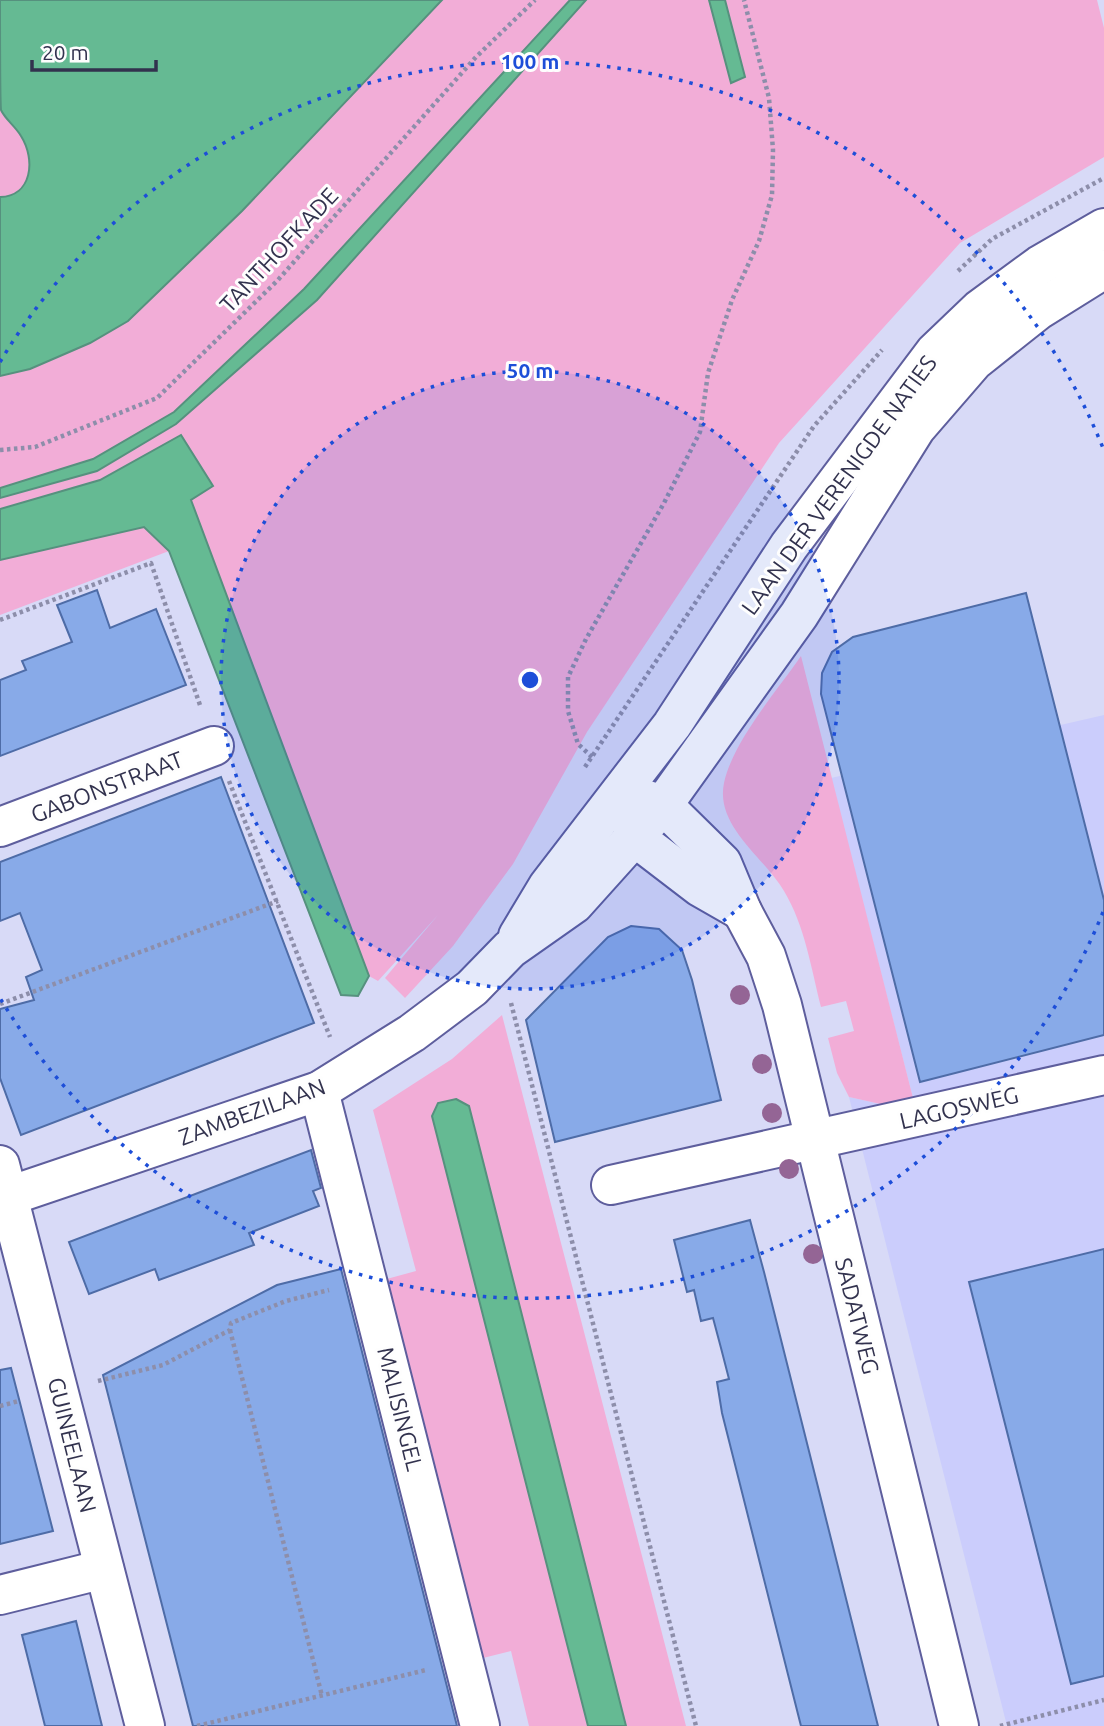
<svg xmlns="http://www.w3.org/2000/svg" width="1104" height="1726" font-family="Ubuntu,sans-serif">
  <rect width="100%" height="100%" fill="#d8daf7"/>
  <path fill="#cbcdfc" d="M1104,715V1726H1007L849,1097L885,1105L913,1098L831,778Z"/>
  <g fill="#f2add7">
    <path d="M442,0H570L304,289L174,412L93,459L0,488V376L30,369L128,321L242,211Z"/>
    <path d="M586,0H709L731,83L745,77L725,0H1097L1104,28V157L960,243L779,443L587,732L513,864L453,946L405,998L385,978L438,915L378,981L369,976L191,499L213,485L181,435L100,480L0,509V498L97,471L176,424L317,300Z"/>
    <path d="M0,109C7,117 15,126 21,135C36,159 33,196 0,197Z"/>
    <path d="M144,527L169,551L0,615V560Z"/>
    <path d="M801,656L913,1098L885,1105L849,1097L837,1073L828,1038L854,1031L846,1001L821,1007C811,968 805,926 784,891C764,857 715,826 724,783C733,741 777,691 801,656Z"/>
    <path d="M502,1015L686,1726H626L469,1106L456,1099L438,1103L432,1116L588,1726H529L511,1651L483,1658L383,1280L416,1271L373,1110L452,1059Z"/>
  </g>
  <g fill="#65ba93" stroke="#56917e" stroke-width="2">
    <path d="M0,0H442L242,211L128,321L90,343L30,369L0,376V197C32,196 36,160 21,136C16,127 5,119 1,110C0,99 0,18 0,0Z"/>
    <path d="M570,0H586L317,300L176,424L97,471L0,498V488L93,459L174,412L304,289Z"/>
    <path d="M709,0H725L745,77L731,83Z"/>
    <path d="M181,435L213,486L191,500L369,976L358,996L341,995L169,551L144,527L0,560V509L100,480Z"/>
    <path d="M456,1099L469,1106L626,1726H588L432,1116L438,1103Z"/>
  </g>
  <g fill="#88aae8" stroke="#4e6ca7" stroke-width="2">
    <path d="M97,590L110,628L156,609L186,685L0,756V680L26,670L22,661L72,642L57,605Z"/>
    <path d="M1026,593L1104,900V1035L920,1082L821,694L822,673L832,652L853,637Z"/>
    <path d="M221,777L314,1023L21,1135L0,1078V1009L34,1000L26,977L42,970L20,913L0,921V862Z"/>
    <path d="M631,926L659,929L682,950L692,980L721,1100L555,1142L526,1020L608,937Z"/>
    <path d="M311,1150L321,1188L313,1191L319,1206L249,1233L254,1245L159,1280L155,1269L89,1294L69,1242Z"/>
    <path d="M750,1220L764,1272L878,1726H801L722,1413L717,1382L729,1379L721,1348L713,1318L701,1321L694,1290L687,1292L674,1240Z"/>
    <path d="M1104,1249V1676L1071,1684L969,1282Z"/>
    <path d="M341,1269L457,1726H193L103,1375L277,1285Z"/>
    <path d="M11,1368L53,1531L0,1544V1370Z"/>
    <path d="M76,1621L102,1726H45L22,1635Z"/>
  </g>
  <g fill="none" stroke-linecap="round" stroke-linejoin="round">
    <g stroke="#5e5e9d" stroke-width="42">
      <g id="minor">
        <path d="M623,792L663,805L722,863L742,911L766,956L782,1005L959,1726"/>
        <path d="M628,812L636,838L700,887L742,911"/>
        <path d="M0,827L214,746"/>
        <path d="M518,936L548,886L672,725L789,546L935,352L980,309L1040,265L1104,228"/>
        <path d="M319,1091L480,1726"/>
        <path d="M0,1165L145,1726"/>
        <path d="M611,1185L1104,1075"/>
        <path d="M0,1199L319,1091L412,1033L472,988L510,949L574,904L663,805L799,615L916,428L974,361L1037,311L1104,269"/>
        <path d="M0,1595L104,1569"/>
      </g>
    </g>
    <g stroke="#8d8eaa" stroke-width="4.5" stroke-dasharray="3.5 3.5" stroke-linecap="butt">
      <path d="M958,271L992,239L1104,178"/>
      <path d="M0,450L35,447L157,398L277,281L476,57L535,0"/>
      <path d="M0,620L151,563L201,708"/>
      <path d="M592,757L578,744L568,711V677L586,639L664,503L700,432L708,373L732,300L759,241L772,195L773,150L769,98L744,0"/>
      <path d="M585,767L814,426L882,350"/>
      <path d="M229,781L330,1037"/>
      <path d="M511,1003L696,1726"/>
      <path d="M0,1004L278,901"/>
      <path d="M230,1330L322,1696"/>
      <path d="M98,1381L163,1365L230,1330L231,1323L286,1301L329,1290"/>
      <path d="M0,1406L19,1401"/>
      <path d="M197,1726L426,1670"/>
      <path d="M1000,1726L1104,1700"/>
    </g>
    <use href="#minor" stroke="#fff" stroke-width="38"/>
  </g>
  <g fill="#946595">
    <circle cx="740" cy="995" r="10"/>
    <circle cx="762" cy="1064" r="10"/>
    <circle cx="772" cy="1113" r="10"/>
    <circle cx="789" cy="1169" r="10"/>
    <circle cx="813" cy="1254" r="10"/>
  </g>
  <circle cx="530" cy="680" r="309" fill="#1d4ed8" fill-opacity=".12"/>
  <g fill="none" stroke="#1d4ed8" stroke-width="3.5" stroke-dasharray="3.5 7">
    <circle cx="530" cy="680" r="309"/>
    <path d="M1103 912A618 618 0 0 1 0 998M0 362A618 618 0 0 1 1103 448"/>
  </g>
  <g text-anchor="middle" stroke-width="6" stroke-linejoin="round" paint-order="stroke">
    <g font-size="23" fill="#32324e" stroke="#fefefe">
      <text transform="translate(279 250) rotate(-47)" y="8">TANTHOFKADE</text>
      <text transform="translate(839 485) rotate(-54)" y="8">LAAN DER VERENIGDE NATIES</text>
      <text transform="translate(107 787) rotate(-21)" y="8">GABONSTRAAT</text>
      <text transform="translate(959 1108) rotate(-13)" y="8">LAGOSWEG</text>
      <text transform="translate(252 1112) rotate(-20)" y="8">ZAMBEZILAAN</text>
      <text transform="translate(857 1316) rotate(76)" y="8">SADATWEG</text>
      <text transform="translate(400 1409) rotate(76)" y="8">MALISINGEL</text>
      <text transform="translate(72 1445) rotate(76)" y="8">GUINEELAAN</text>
    </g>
  </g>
  <circle cx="530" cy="680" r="10" fill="#1d4ed8" stroke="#fefefe" stroke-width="3.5"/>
  <g font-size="21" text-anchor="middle" font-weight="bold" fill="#1d4ed8" stroke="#fefefe" stroke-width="6" stroke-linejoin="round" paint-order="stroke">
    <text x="530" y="69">100 m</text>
    <text x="530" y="378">50 m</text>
  </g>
  <path d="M32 60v10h124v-10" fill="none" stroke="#32324e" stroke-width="3.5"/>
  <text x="42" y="60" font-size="21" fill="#32324e" stroke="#fefefe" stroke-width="5" paint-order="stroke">20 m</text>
</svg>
